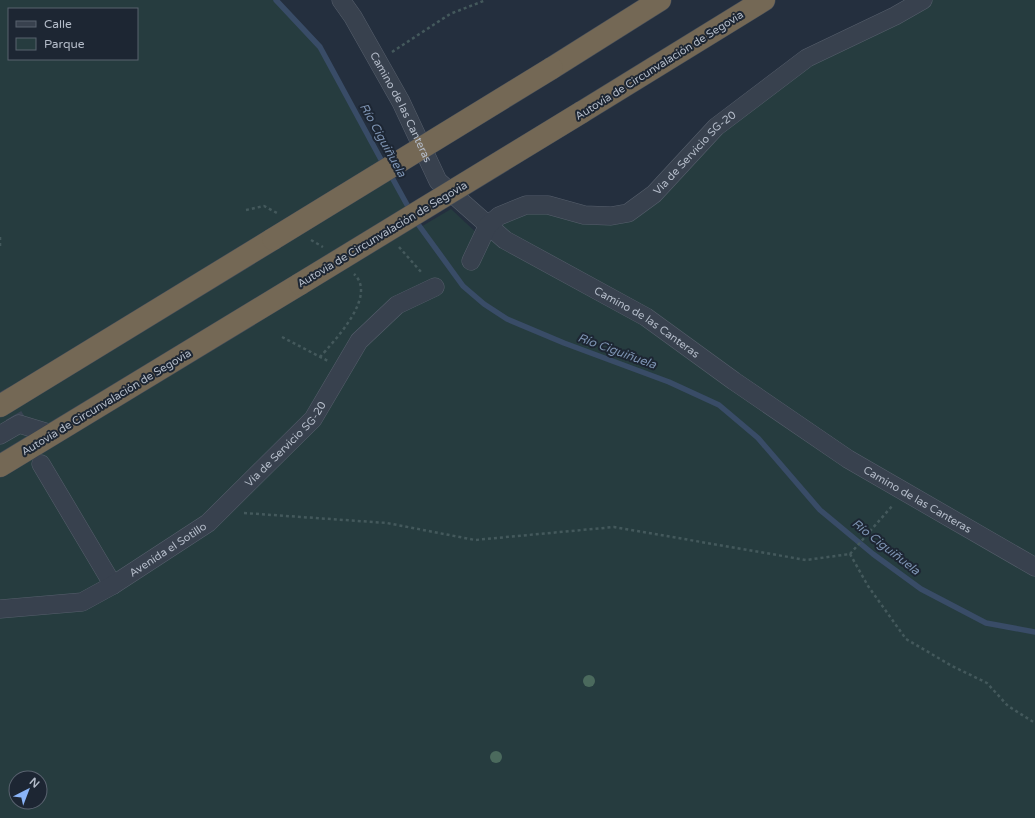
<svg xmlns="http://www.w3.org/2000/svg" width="1035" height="818" font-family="'Varela Round',sans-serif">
  <rect width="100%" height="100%" fill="#242f3e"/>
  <path fill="#263c3f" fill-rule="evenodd" d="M0,0H276L320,47L419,228L451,209L482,238L509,210L628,213L807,58L923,0H1035V818H0ZM9,9H137V59H9ZM16,778H40V802H16Z"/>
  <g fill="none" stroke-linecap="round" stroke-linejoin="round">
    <g stroke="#394c67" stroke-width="5.5">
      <path d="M276,0L320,47L384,165"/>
      <path d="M389,172L411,212"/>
      <path d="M415,220L463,286L484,304L507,319L564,343L669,382L719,405L758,438L820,510L873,554L921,589L986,623L1035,632"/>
    </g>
    <path stroke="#3a4453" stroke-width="18" stroke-dasharray="18 9" stroke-linecap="butt" d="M0,392L38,458"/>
    <g stroke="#565f6c" stroke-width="19">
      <g id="minor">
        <path id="s1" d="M341,0L353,17L401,102L438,181L505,240L646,317L734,381L848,459L1035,567"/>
        <path id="s2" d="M471,261L488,225L499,216L526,205H548L584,215L611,216L628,213L654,194L716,127L807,58L895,16L923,0"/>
        <path d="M0,435L19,424L52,434"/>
        <path d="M41,464L113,585"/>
        <path id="s3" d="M0,609L82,602L113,585L208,523L313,419L359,341L397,305L435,287"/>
      </g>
    </g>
    <g stroke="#434c59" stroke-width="23">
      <g id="highway">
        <path d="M552,68L660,0"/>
        <path d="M582,112L764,0"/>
        <path d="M0,406L273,239"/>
        <path d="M0,466L300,284"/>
      </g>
    </g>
    <g stroke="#44595c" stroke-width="2.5" stroke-dasharray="3 3" stroke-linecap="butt">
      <path d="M392,52L450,14L486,0"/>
      <path d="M246,210L264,206L277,213"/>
      <path d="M0,237V248"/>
      <path d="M311,240L323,247"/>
      <path d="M399,247L422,273"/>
      <path d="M282,337L328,361"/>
      <path d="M320,357C334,341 378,296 354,274"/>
      <path d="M244,513L387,523L475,540L614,527L806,560L850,554"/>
      <path d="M850,554L868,586L906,639L952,666L987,683L1008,706L1035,723"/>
      <path d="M850,554L893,505"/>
    </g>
    <use href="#minor" stroke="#38414e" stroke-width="18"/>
    <use href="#highway" stroke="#746855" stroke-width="22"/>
    <g stroke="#434c59" stroke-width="23" stroke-linecap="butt">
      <g id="highway-bridge">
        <path d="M273,239L552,68"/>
        <path d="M300,284L582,112"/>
      </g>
    </g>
    <use href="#highway-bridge" stroke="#746855" stroke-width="22"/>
  </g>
  <g fill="#4b6a5d">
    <circle cx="589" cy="681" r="6"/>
    <circle cx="496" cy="757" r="6"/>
  </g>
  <g text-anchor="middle" stroke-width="4" stroke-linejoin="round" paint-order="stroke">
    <g font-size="11" fill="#b4bcc9" stroke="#1d2633">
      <text transform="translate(659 65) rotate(-32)" y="4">Autovía de Circunvalación de Segovia</text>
      <text dy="4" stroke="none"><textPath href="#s1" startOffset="123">Camino de las Canteras</textPath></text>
      <text dy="4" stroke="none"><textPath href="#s2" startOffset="277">Vía de Servicio SG-20</textPath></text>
      <text transform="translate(382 234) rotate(-31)" y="4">Autovía de Circunvalación de Segovia</text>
      <text dy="4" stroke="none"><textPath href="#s1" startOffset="459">Camino de las Canteras</textPath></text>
      <text transform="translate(106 402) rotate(-31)" y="4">Autovía de Circunvalación de Segovia</text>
      <text dy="4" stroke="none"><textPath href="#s3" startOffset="342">Vía de Servicio SG-20</textPath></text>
      <text dy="4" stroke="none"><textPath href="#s1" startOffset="783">Camino de las Canteras</textPath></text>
      <text dy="4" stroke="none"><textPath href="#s3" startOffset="183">Avenida el Sotillo</textPath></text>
    </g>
    <g font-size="12" font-style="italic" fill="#7c92b1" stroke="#1d2633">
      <text transform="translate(383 140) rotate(61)" y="4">Río Ciguiñuela</text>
      <text transform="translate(617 351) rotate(20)" y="4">Río Ciguiñuela</text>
      <text transform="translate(886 547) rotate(38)" y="4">Río Ciguiñuela</text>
    </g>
  </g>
  <rect x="8" y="8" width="130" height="52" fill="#1d2633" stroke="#59626f"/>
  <rect x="16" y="21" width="20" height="6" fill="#38414e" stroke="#59626f"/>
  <text x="44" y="28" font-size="12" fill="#b4bcc9">Calle</text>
  <rect x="16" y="38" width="20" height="12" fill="#263c3f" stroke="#59626f"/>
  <text x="44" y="48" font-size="12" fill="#b4bcc9">Parque</text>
  <g transform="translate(28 790) rotate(42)"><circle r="19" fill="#1d2633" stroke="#59626f"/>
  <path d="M0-3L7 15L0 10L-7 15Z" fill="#8ab4f8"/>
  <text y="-6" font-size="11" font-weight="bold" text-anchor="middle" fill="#b4bcc9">N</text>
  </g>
</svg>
